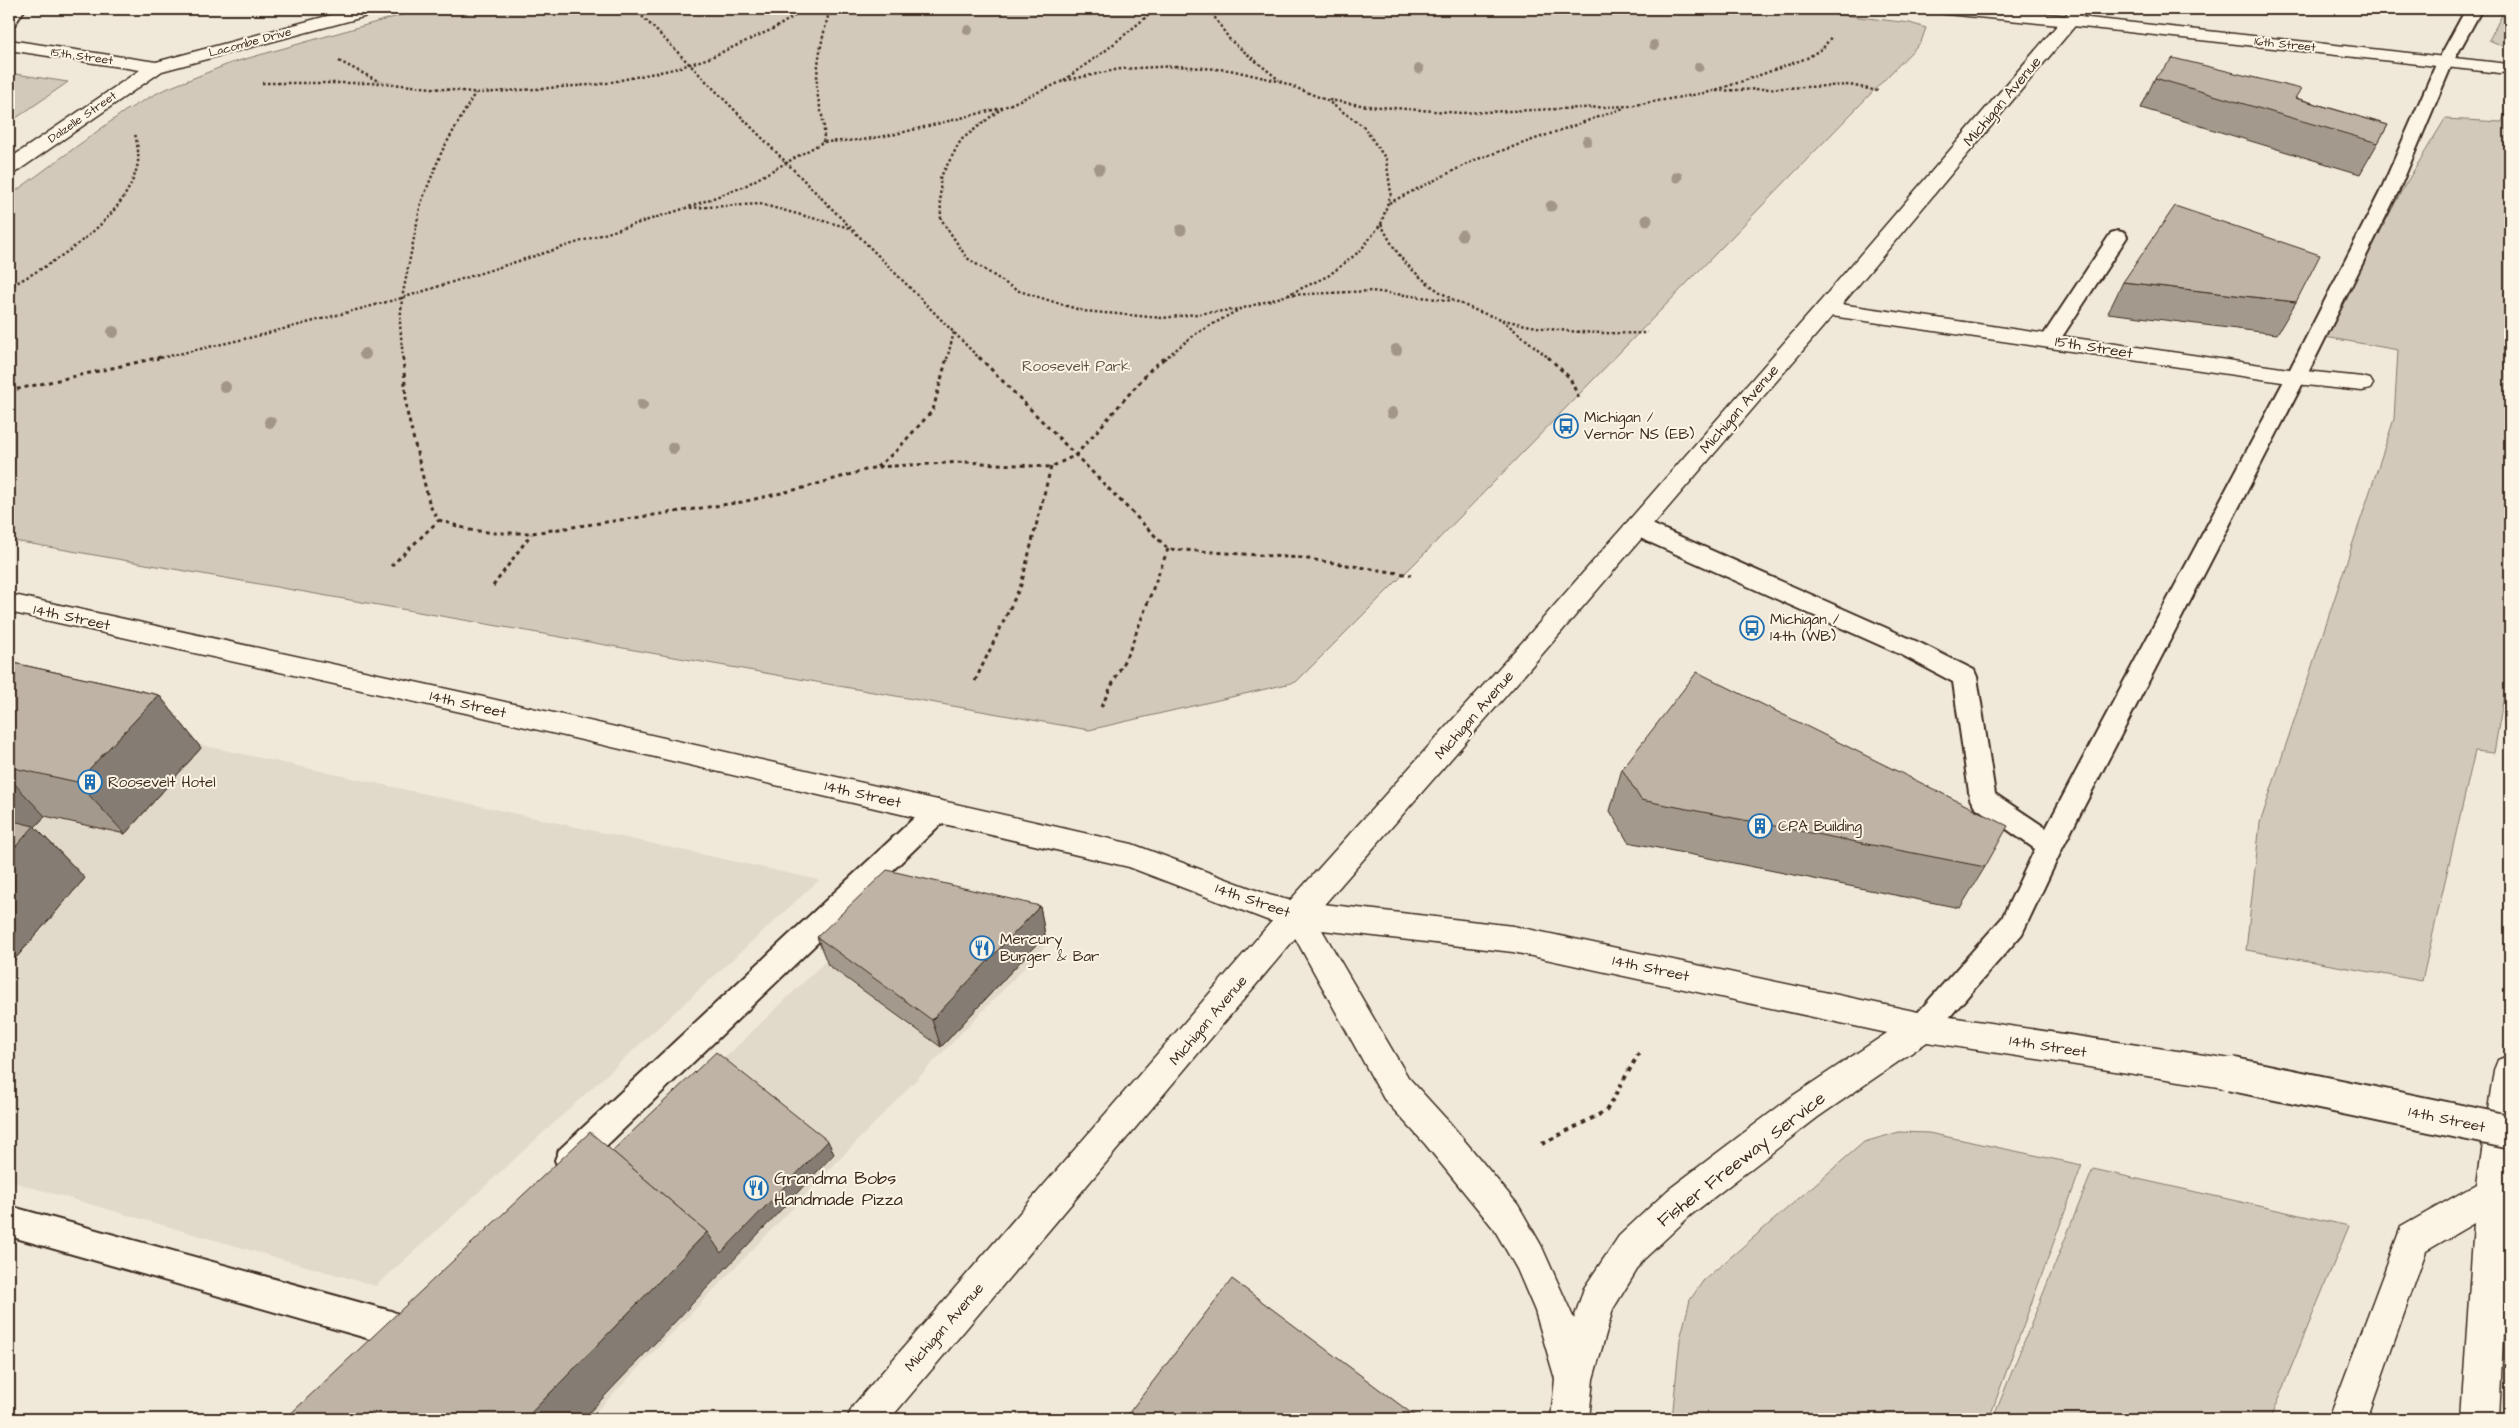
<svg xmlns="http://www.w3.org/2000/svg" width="2519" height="1428" font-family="'Architects Daughter',sans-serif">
  <rect width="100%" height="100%" fill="#f0e9d9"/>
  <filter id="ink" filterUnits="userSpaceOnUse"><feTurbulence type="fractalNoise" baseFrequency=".02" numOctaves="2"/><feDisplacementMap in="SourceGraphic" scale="10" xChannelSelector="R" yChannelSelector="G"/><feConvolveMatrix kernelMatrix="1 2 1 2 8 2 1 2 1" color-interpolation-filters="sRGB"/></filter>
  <g filter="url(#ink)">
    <g fill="#e1d9c9">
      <path d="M9,703L819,880L376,1286L9,1181Z"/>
      <path d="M892,897L1053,938L589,1419H350Z"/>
    </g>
    <g fill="#d2c9ba" stroke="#867a6c">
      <path d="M423,9H1791L1910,23L1926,28L1921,42L1426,552L1296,682L1089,730L9,540V196L125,111L161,91L231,63Z"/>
      <path d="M2505,9H2510V49L2489,40Z"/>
      <path d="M9,73L68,82L9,123Z"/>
      <path d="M2510,101V660L2494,753L2475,751L2422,981L2246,950L2260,823L2394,419L2398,350L2325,337L2402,190L2445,119L2502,122Z"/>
      <path d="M1899,1132L1929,1133L2082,1165L1989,1419H1672L1680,1339L1690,1300L1703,1281L1864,1142Z"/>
      <path d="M2093,1169L2349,1226L2270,1419H1993Z"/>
    </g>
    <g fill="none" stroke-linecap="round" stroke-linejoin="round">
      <g stroke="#3b2a1e" stroke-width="4">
        <g id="lane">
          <path d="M25,9L15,24L9,26V9Z"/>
          <path d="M2466,9H2482L2453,62L2399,190L2306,377L2063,847L2022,934L1933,1036L1923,1040L1913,1036L1908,1027L1913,1018L2002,918L2035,849L1974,806L1970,799L1953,682L1902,655L1629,533L1626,527L1629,521L1637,519L1645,521L1920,643L1974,670L1977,677L1995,794L2046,828L2286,377L2381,190L2437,62Z"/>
          <path d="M2118,231L2125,233L2127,237L2060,340L2057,344L2050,346L2043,344L2040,340L2111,233Z"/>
          <path d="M938,800L947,804L951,811L947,818L581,1170L570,1175L559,1170L555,1160L559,1150L929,804Z"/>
          <path d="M9,1206L391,1311L403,1316L408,1328L403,1340L391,1345L9,1236Z"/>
        </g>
      </g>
      <g stroke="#3b2a1e" stroke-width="3">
        <g id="street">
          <path d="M353,9H381L378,13L162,71L16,172L9,174V159L140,70L9,50V40L156,62Z"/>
          <path d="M2070,16L2500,63L2506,64L2509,68L2506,72L2500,73L2064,25L2061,21L2064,17Z"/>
          <path d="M1826,302L2296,370L2362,377L2370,379L2373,384L2370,389L2362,391L2296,384L1818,314L1815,309L1818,304Z"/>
          <path d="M9,594L470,694L1132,844L1269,895L1308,905L1312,914L1308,923L1297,927L1267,920L1129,867L470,714L9,612Z"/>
        </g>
      </g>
      <g stroke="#3b2a1e" stroke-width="3">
        <g id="secondary">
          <path d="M1938,9H1997L2070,16L2076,17L2079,21L2076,25L2070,26L1946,14L1940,13Z"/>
          <path d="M1297,901L1513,926L1923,1013L2231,1059L2243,1063L2247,1074L2243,1085L2231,1089L1927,1042L1818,1117L1692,1214L1643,1260L1613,1309L1593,1379L1589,1419H1551L1555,1379L1535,1311L1517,1269L1494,1229L1425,1144L1384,1099L1282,914L1286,905ZM1322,930L1513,952L1887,1033L1794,1095L1668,1190L1619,1236L1584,1288L1574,1319L1541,1245L1518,1205L1449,1122L1408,1077Z"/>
        </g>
      </g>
      <g stroke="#3b2a1e" stroke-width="3">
        <path id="primary" d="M2071,9H2089L1834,314L1544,652L1308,923L890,1419H847L853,1406L1286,905L1526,638L1818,304Z"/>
      </g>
      <g stroke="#3b2a1e" stroke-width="3">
        <path id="highway" d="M2510,1055V1194L2499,1419H2461L2474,1223L2426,1251L2367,1419H2329L2401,1227L2477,1184L2494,1070L2498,1060Z"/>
      </g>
      <g stroke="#3b2a1e" stroke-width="2.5" stroke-dasharray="2.5 2.5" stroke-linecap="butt">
        <path d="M635,9L980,359"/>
        <path d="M1209,9L1230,40L1279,80"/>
        <path d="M339,61L380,82"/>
        <path d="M1176,66L1230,70L1282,82L1326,100L1363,126L1386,159L1391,193L1381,224L1360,251L1328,276L1285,296L1240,309L1162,318L1083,311L1016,290L967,258L941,219L940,178L961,140L1002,108L1063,81L1120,69Z"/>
        <path d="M1064,80L1105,51L1156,9"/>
        <path d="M262,83H383L481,93L602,84L674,69L709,58L775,28L806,9"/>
        <path d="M1716,91L1850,85L1878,91"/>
        <path d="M1329,100L1367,106L1461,113L1629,106L1710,92L1746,80L1807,58L1823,48L1832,36"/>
        <path d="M823,142C827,123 818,107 817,89C816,62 823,35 830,9"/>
        <path d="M1389,203L1475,160L1624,108"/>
        <path d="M690,208L760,204L850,228"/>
        <path d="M1381,224C1387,236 1394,249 1403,260C1463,328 1562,335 1647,333"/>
        <path d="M9,287C54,263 124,221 137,167C140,156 137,144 135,133"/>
        <path d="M1288,295L1371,291L1454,301"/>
        <path d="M1502,320L1550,359"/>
        <path d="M156,359L253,337L402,298L686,208L743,187L823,142L862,140L896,134L1001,108"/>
        <path d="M403,359L400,324L402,298L421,203L442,151L475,93"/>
        <path d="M947,359L954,332"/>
        <path d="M1164,359L1197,333L1240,309"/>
      </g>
      <g stroke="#3b2a1e" stroke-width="3" stroke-dasharray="4 4" stroke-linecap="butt">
        <path d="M403,357L407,412L430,506L439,520L470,530L495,533H532L742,502L803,488L876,467L964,462L1051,467L1076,455L1151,369L1166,357"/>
        <path d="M979,357L1168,549L1302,558L1411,575"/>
        <path d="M1548,357L1570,378L1580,401"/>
        <path d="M9,391L161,357"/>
        <path d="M877,467L897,450L933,410L947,357"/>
        <path d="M391,566L439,520"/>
        <path d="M493,586L531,534"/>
        <path d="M975,681L1021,585L1051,467"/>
        <path d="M1101,707L1130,649L1168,549"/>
      </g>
      <path stroke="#3b2a1e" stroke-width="4" stroke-dasharray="4.5 4.5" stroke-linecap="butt" d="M1542,1144L1606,1111L1639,1053"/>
      <use href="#lane" fill="#fcf5e5" fill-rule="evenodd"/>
      <use href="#street" fill="#fcf5e5" fill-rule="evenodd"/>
      <use href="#secondary" fill="#fcf5e5" fill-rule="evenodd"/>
      <use href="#primary" fill="#fcf5e5" fill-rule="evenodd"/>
      <use href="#highway" fill="#fcf5e5" fill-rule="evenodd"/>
      <g stroke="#3b2a1e" stroke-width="37" stroke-linecap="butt">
        <path id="secondary-bridge" d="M2231,1074L2510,1132"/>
      </g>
      <use href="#secondary-bridge" stroke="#fcf5e5" stroke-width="33"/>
    </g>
    <g fill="#a19688">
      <circle cx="968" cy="30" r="5"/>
      <circle cx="1654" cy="45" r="5"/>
      <circle cx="1699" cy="67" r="5"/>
      <circle cx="1419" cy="69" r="5"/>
      <circle cx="1587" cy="141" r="5"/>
      <circle cx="1099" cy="169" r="5.5"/>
      <circle cx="1677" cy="177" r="5.5"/>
      <circle cx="1551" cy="206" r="5.5"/>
      <circle cx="1647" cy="220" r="5.5"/>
      <circle cx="1181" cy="230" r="5.5"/>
      <circle cx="1462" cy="235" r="5.5"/>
      <circle cx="113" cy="332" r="6"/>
      <circle cx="1396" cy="350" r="6"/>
      <circle cx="365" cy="354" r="6"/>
      <circle cx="225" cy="387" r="6"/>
      <circle cx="642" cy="405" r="6"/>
      <circle cx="1392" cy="413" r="6"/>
      <circle cx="270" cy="422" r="6"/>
      <circle cx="673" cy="448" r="6"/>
    </g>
    <g fill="#a39a8d" stroke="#3b2a1e">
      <path d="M2155,78L2296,98L2388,125L2360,174L2141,108Z"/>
      <path d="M2123,282L2296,302L2277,334L2108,313Z"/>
      <path d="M9,662L159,695L201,748L125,834L45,816L35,827L85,878L9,966Z"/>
      <path d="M1622,769L1985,867L1960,908L1628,842L1610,811Z"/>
      <path d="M1040,906L1045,935L941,1047L828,965L817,937Z"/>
      <path d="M1128,1414L1419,1419H1129Z"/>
    </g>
    <g fill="#857d73" stroke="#3b2a1e">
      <path d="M159,695L201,748L125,834L77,782Z"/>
      <path d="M9,778L45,816L35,827L85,878L9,966Z"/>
      <path d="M1040,906L1045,935L941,1047L932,1020Z"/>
      <path d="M828,1141L834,1154L583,1419H525L707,1232Z"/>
    </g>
    <g fill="#beb3a4" stroke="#3b2a1e">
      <path d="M2173,58L2301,89L2295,98L2388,125L2378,143L2155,78Z"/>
      <path d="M2175,206L2320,255L2296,302L2123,282Z"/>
      <path d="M9,662L159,695L77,782L9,767Z"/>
      <path d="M1697,672L2008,826L1985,867L1641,800L1622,769Z"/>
      <path d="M9,820L34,826L9,854Z"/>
      <path d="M887,870L1040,906L932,1020L817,937Z"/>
      <path d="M716,1052L828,1141L721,1253L707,1232L612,1151Z"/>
      <path d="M590,1132L707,1232L525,1419H285Z"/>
      <path d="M1232,1279L1419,1419H1135L1128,1414Z"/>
    </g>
  </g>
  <defs>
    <g id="bus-ring" transform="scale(1.25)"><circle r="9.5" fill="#fcf5e5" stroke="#1f6fb2" stroke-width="1.5"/><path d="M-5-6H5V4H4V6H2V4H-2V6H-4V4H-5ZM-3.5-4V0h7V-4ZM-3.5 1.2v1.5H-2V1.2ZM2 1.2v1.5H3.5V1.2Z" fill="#1f6fb2"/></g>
    <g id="building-ring" transform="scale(1.25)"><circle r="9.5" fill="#fcf5e5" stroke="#1f6fb2" stroke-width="1.5"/><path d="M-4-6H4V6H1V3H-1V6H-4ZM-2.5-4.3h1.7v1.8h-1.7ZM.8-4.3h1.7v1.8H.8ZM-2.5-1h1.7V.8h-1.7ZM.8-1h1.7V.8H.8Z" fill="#1f6fb2"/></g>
    <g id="restaurant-ring" transform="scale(1.25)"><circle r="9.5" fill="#fcf5e5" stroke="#1f6fb2" stroke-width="1.5"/><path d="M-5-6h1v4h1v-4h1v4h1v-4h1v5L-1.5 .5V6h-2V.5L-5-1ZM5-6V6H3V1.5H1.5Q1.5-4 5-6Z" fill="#1f6fb2"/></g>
  </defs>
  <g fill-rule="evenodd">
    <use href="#bus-ring" x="1566" y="426"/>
    <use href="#bus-ring" x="1752" y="628"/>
    <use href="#building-ring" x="90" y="782"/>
    <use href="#building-ring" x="1760" y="826"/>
    <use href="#restaurant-ring" x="982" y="948"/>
    <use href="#restaurant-ring" x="756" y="1188"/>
  </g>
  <g text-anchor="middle" stroke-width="4" stroke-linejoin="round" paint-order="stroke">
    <g font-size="12" fill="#3b2a1e" stroke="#fcf5e5">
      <text transform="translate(250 42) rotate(-15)" y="4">Lacombe Drive</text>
      <text transform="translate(2285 44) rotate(6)" y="4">16th Street</text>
      <text transform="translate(82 56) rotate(8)" y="4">15th Street</text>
      <text transform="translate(82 117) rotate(-35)" y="4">Dalzelle Street</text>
    </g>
    <g font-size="15" fill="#3b2a1e" stroke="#fcf5e5">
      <text transform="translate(2002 101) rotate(-50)" y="5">Michigan Avenue</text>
      <text transform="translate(2094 347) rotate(9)" y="5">15th Street</text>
      <text transform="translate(1739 409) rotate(-49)" y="5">Michigan Avenue</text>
      <text transform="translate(72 617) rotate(12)" y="5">14th Street</text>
      <text transform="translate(468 704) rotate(13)" y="5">14th Street</text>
      <text transform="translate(1474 715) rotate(-49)" y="5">Michigan Avenue</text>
      <text transform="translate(863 794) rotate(13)" y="5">14th Street</text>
      <text transform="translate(1253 900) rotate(19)" y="5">14th Street</text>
      <text transform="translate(1651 968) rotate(12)" y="5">14th Street</text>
      <text transform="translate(1208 1020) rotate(-50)" y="5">Michigan Avenue</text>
      <text transform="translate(2048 1046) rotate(9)" y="5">14th Street</text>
      <text transform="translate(2447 1119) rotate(12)" y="5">14th Street</text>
      <text transform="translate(944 1327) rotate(-49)" y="5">Michigan Avenue</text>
    </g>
    <g font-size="15" fill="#615245" stroke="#fcf5e5">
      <text x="1076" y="371">Roosevelt Park</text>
    </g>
    <g font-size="15" fill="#3b2a1e" stroke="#fcf5e5" text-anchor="start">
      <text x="1584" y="422">Michigan /<tspan x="1584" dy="17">Vernor NS (EB)</tspan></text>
      <text x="1770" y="624">Michigan /<tspan x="1770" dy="17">14th (WB)</tspan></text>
      <text x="108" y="787">Roosevelt Hotel</text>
      <text x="1778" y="831">CPA Building</text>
      <text x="1000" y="944">Mercury<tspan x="1000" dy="17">Burger &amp; Bar</tspan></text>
    </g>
    <g font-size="18" fill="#3b2a1e" stroke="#fcf5e5">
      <text transform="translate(1741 1159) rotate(-38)" y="6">Fisher Freeway Service</text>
    </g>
    <g font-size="18" fill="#3b2a1e" stroke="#fcf5e5" text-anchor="start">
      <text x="774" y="1184">Grandma Bobs<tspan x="774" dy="21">Handmade Pizza</tspan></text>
    </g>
  </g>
  <rect width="2519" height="1428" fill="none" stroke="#fcf5e5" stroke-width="30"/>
  <rect x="15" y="15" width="2489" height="1398" fill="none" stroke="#3b2a1e" stroke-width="2" filter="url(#ink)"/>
</svg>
